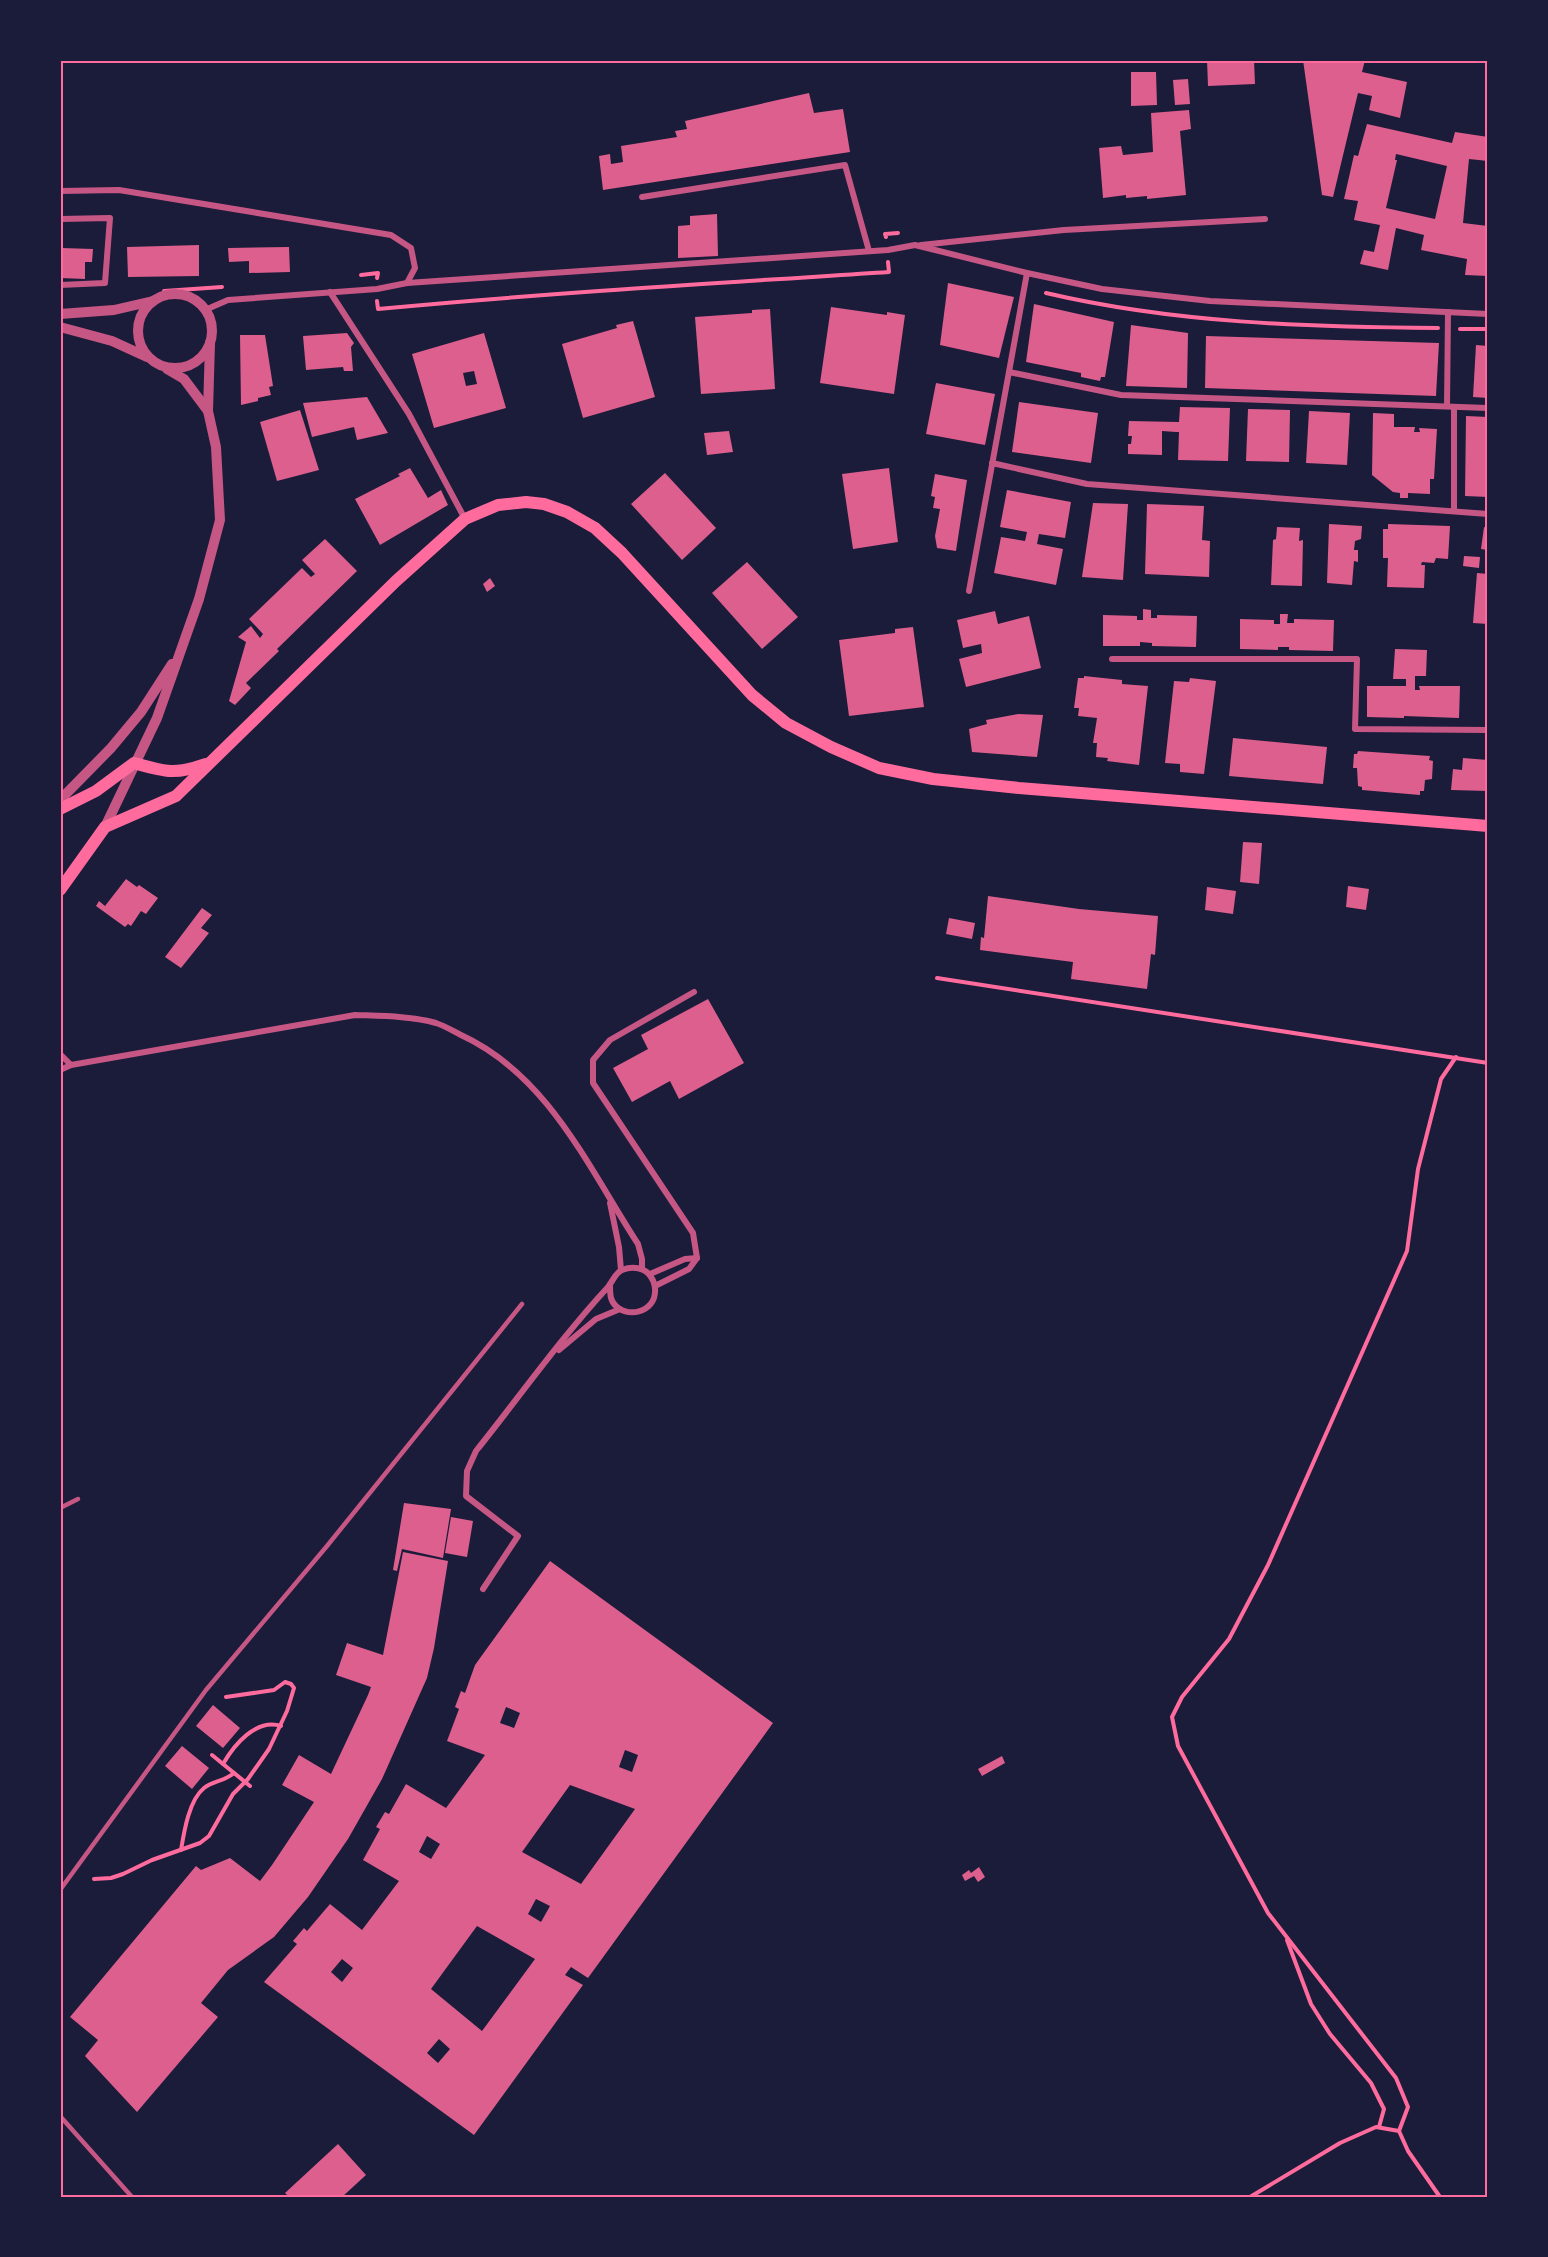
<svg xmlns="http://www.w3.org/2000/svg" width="1548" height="2257" font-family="'Work Sans',sans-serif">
  <rect width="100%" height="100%" fill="#1b1b3a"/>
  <g fill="#dd5f8e" fill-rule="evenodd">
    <path d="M1207,60H1254L1255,84L1208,86Z"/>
    <path d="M1303,60H1365L1362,72L1407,82L1400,118L1369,110L1372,96L1358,93L1333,197L1322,195Z"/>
    <path d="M1131,72H1156L1157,105L1131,106Z"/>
    <path d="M1188,79L1190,104L1175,105L1173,80Z"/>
    <path d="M809,93L814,113L843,109L850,152L603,190L599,156L610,154L611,164L623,162L621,146L677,137L675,131L687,129L685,121Z"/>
    <path d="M1189,110L1191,129L1180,131L1186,195L1147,199V196L1126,198V195L1103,198L1099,148L1121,146L1123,155L1153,152L1151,113Z"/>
    <path d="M1367,124L1452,143L1455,132L1488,137V161L1469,159L1463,223L1488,226V276L1465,275L1467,259L1421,250L1424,235L1396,228L1388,270L1360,264L1364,250L1374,252L1380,225L1354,220L1358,201L1344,199L1354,155L1358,156ZM1396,154L1447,166L1435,219L1386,208L1397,160H1395Z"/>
    <path d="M717,214L718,256L678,258V226L690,225V216Z"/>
    <path d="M60,244H62V248L93,249L92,262H85V279L60,278Z"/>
    <path d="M199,245V276L128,277L127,247Z"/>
    <path d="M289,247L290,272L249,273V261L229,262L228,248Z"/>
    <path d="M948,283L1014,297L999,358L940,345Z"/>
    <path d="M1034,304L1114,322L1105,377H1101L1100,381L1081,377V373L1026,362Z"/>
    <path d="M831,307L887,315V312L905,315L894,394L820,383Z"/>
    <path d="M770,309L775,389L701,394L695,317L752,313V310Z"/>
    <path d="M633,321L655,397L583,418L562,344L617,328L616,325Z"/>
    <path d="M1131,325L1188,333L1187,388L1126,386Z"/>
    <path d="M347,333L354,343L351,347L353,371H344L343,367L306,370L303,336Z"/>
    <path d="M484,333L506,408L434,428L412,354ZM474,371L477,384L466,386L463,373Z"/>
    <path d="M240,335H265L273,386L269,387L271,395L258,398V401L241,405Z"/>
    <path d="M1206,336L1439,343L1436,396L1205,388Z"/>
    <path d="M1476,345L1488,346V398L1473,397Z"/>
    <path d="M936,383L995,394L985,445L926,434Z"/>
    <path d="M367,397L388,433L357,440L354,427L312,437L303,403Z"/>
    <path d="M1019,402L1098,413L1091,463L1012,452Z"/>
    <path d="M1180,407L1230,408L1228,461L1178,460L1179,432H1176L1162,431V455L1128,454V444H1131L1132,436H1128L1129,421L1179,422Z"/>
    <path d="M1248,409L1290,410L1289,462L1246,461Z"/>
    <path d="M300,410L319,470L277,481L260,422Z"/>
    <path d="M1309,411L1350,413L1347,465L1306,463Z"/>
    <path d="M1373,413L1394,414V427H1415L1414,432H1420L1419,428L1437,429L1434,479H1430V494L1408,493V498H1400V493L1393,492L1372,475Z"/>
    <path d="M1466,416L1488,417V451H1486V462H1488V497L1465,496Z"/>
    <path d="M729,431L733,452L707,455L704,433Z"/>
    <path d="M410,468L428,498L441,490L448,505L380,545L355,499L400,476L398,474Z"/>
    <path d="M889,468L898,542L853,549L842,474Z"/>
    <path d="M665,473L716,528L682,560L631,504Z"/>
    <path d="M935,474L967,480L956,551L937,548L935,536L940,509L933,508L935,497L931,496Z"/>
    <path d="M1007,490L1071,502L1065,538L1039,534L1037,544L1063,549L1056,585L994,573L1001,537L1025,541L1027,532L1000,527Z"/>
    <path d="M1093,503L1128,504L1123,580L1082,577Z"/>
    <path d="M1147,504L1204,506L1202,540L1210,541L1209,577L1145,574Z"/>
    <path d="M1329,524L1362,526L1361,539L1355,541L1354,550H1358V562L1354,561L1352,585L1327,583Z"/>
    <path d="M1388,524L1450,526L1448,559L1436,558L1434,563L1422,562L1421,565H1425L1424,588L1387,587L1388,558H1383V529H1388Z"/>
    <path d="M1277,527L1300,528L1299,541L1303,540L1302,586L1271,585L1273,540L1276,539Z"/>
    <path d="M1484,527L1488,528V550L1481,549Z"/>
    <path d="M325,539L357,571L277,649L279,651L246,683L251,688L235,705L229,701L246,642L238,637L251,626L260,638L263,634L249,619L302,568L311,577L315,574L302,560Z"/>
    <path d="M1464,556L1480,557L1479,568L1463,566Z"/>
    <path d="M747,562L798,617L762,649L712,593Z"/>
    <path d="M1477,573L1488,574V624L1473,623Z"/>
    <path d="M490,578L495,586L487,592L483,584Z"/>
    <path d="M1143,609L1151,610V618H1157V615L1197,616L1196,647L1152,646V643L1140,642V646H1103V615L1137,616V620H1143Z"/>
    <path d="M995,611L998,624L1029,616L1041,668L966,687L959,659L982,653L981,644L963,648L957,620Z"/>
    <path d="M1280,614H1288L1287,623H1294V619L1334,620L1333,651L1289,650V647H1278V650L1240,649V619L1274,620V624H1280Z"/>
    <path d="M913,627L924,707L849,716L839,640L895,633V629Z"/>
    <path d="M1395,649L1427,650L1426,676H1415V690H1420L1419,686H1460L1459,718L1404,716V718L1367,717V686H1406V679H1393Z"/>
    <path d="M1084,676L1122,680V684L1148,686L1139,765L1107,761L1108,758L1096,757L1097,743H1093L1097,718L1078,716L1079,708H1074L1078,678H1084Z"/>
    <path d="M1190,678L1216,681L1204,774L1180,772V764L1165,763L1174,681L1189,682Z"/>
    <path d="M1018,714L1043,715L1037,757L972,752L969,729L987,724L986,720Z"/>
    <path d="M1233,738L1327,747L1323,784L1229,776Z"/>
    <path d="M1358,751L1430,756L1429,760L1433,761L1432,779L1425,780L1424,791H1420V795L1362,790V787L1358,786L1357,768H1353L1354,754H1357Z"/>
    <path d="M1463,758L1488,760V791L1451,790L1453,769L1462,770Z"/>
    <path d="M1243,842L1262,843L1259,884L1240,882Z"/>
    <path d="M126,879L137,887L139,885L158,898L146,914L141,911L131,926L128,924L125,927L96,906L99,901L105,906Z"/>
    <path d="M1348,886L1369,889L1366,910L1346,907Z"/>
    <path d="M1207,887L1236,891L1233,914L1205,910Z"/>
    <path d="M988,896L1079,909L1158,916L1155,955L1151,954L1147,989L1071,979L1073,962L980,950L981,937L984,938Z"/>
    <path d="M202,908L212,915L201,928L209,933L181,968L165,957Z"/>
    <path d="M949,918L975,923L972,939L946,934Z"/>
    <path d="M708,999L744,1063L679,1099L670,1081L632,1102L613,1068L648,1049L641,1035Z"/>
    <path d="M404,1503L451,1509L443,1558L402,1549L397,1571L393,1570Z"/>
    <path d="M451,1517L473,1521L467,1557L445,1553Z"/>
    <path d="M403,1552L448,1561L434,1648L427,1678L382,1779L348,1839L308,1897L274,1937L228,1970L201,2003L218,2017L137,2112L85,2056L98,2040L70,2017L196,1866L201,1870L230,1858L260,1881L272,1865L314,1802L282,1785L299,1755L331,1774L368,1695L371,1687L336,1675L347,1643L383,1655Z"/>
    <path d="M550,1561L773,1723L588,1978L571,1967L565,1975L583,1985L474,2135L264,1982L297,1944L293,1941L304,1928L307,1931L330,1904L362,1930L399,1881L363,1860L380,1829L376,1827L385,1812L389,1814L406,1784L446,1808L485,1755L447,1741L459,1709L455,1707L461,1691L465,1693L475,1665ZM506,1707L520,1713L514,1728L500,1723ZM625,1750L638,1755L632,1772L619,1767ZM570,1785L635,1809L581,1884L522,1852ZM427,1836L440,1844L431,1859L419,1852ZM536,1899L550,1906L541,1922L528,1914ZM477,1926L535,1959L482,2031L431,1989ZM342,1959L353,1968L342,1982L331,1972ZM439,2039L450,2049L438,2063L427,2053Z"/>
    <path d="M213,1705L240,1728L223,1748L196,1726Z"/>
    <path d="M182,1746L209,1768L192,1789L165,1766Z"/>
    <path d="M1002,1756L1005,1763L982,1776L978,1769Z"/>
    <path d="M979,1867L985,1877L978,1882L974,1876L965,1881L962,1875L969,1870L971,1873Z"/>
    <path d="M338,2144L366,2175L342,2197H289L285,2193Z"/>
  </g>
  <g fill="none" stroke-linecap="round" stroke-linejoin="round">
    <g stroke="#ff6b9d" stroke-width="4">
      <path d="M886,237L885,234L898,233"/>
      <path d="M361,275L378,273L377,278"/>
      <path d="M164,291L222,287"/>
      <path d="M1046,293C1174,323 1306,327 1438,328"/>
      <path d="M377,301L378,309C548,293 718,283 889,272L888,262"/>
      <path d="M1460,329H1488"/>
      <path d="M937,978L1488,1063"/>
      <path d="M212,1755L250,1786"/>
      <path d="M223,1764C234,1745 256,1718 281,1726"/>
      <path d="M181,1850C184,1832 189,1800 204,1788C213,1781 225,1781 234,1773"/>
      <path d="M94,1879L111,1878L123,1874L152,1860L200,1843L209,1836L233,1794L248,1779L269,1749L287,1711L294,1688L291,1684L285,1682L274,1690L226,1697"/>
      <path d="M1287,1940L1311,2004L1330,2034L1371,2083L1384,2109L1379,2127"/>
      <path d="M1399,2131L1408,2107L1396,2078L1268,1913L1178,1746L1172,1717L1182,1697L1229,1639L1268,1565L1407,1251L1418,1169L1441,1079L1456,1057"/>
      <path d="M1250,2197L1340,2143L1376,2127L1399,2131L1408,2151L1440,2197"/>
    </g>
    <g stroke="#c65784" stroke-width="4.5">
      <path d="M60,1508L78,1499"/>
      <path d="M60,1890L206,1690L327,1546L522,1304"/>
      <path d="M60,2116L132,2197"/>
    </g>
    <g stroke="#c65784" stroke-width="6">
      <path d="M60,191L119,190L391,235L411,248L415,268L407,283"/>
      <path d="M642,197L845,165L869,251"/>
      <path d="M60,219L110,218L105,283L60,285"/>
      <path d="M921,245L1064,230L1265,219"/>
      <path d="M330,292L409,414L465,519"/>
      <path d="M205,310L228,300L377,289L407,283L888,250L915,245L1027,273L1102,289L1210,301L1488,314"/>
      <path d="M1009,372L1121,395L1488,408"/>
      <path d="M1447,406L1448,312"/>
      <path d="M992,463L1087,484L1488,514"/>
      <path d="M1454,511V407"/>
      <path d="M969,591L1027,273"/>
      <path d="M1112,659H1357L1355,729L1488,730"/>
      <path d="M60,1054L71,1065"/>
      <path d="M60,1070L71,1065L355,1015C381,1016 411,1016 436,1023C445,1026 453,1031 461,1035C548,1075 588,1167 638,1244L642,1259V1269"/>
      <path d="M610,1203L619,1247L621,1270"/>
      <path d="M650,1274L685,1259L697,1258"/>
      <path d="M655,1286L689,1269L697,1258L693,1233L593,1083V1060L610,1040L694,992"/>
      <path d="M559,1350L596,1319L620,1309"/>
      <path d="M483,1589L518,1536L466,1496L467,1471L476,1451C520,1396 561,1338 608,1287C613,1281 615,1273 622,1270C632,1266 645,1267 651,1277C655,1283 656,1291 654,1298C647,1317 617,1317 611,1298C610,1294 610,1288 610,1284"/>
    </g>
    <g stroke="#c65784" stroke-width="10">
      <circle cx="175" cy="331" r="37"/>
      <path d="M60,314L114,310L153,301"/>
      <path d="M60,327L112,341L147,357"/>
      <path d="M167,369L184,379L208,411"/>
      <path d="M60,800L111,748L141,712L172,664"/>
      <path d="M105,827L157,718L199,599L220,520L216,447L208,411L210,343"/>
    </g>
    <g stroke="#ff6b9d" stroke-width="12">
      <path d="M60,809L96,791L134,763C166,772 175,775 206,764"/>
      <path d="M60,890L105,827L176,796L396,581L465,519L498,505L526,502L544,504L567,512L595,528L622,553L752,695L786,723L831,747L879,768L933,779L1019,788L1488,826"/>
    </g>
  </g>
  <rect width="1548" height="2257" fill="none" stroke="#1b1b3a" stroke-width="123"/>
  <rect x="62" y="62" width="1424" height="2134" fill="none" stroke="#ff6b9d" stroke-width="2"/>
</svg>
